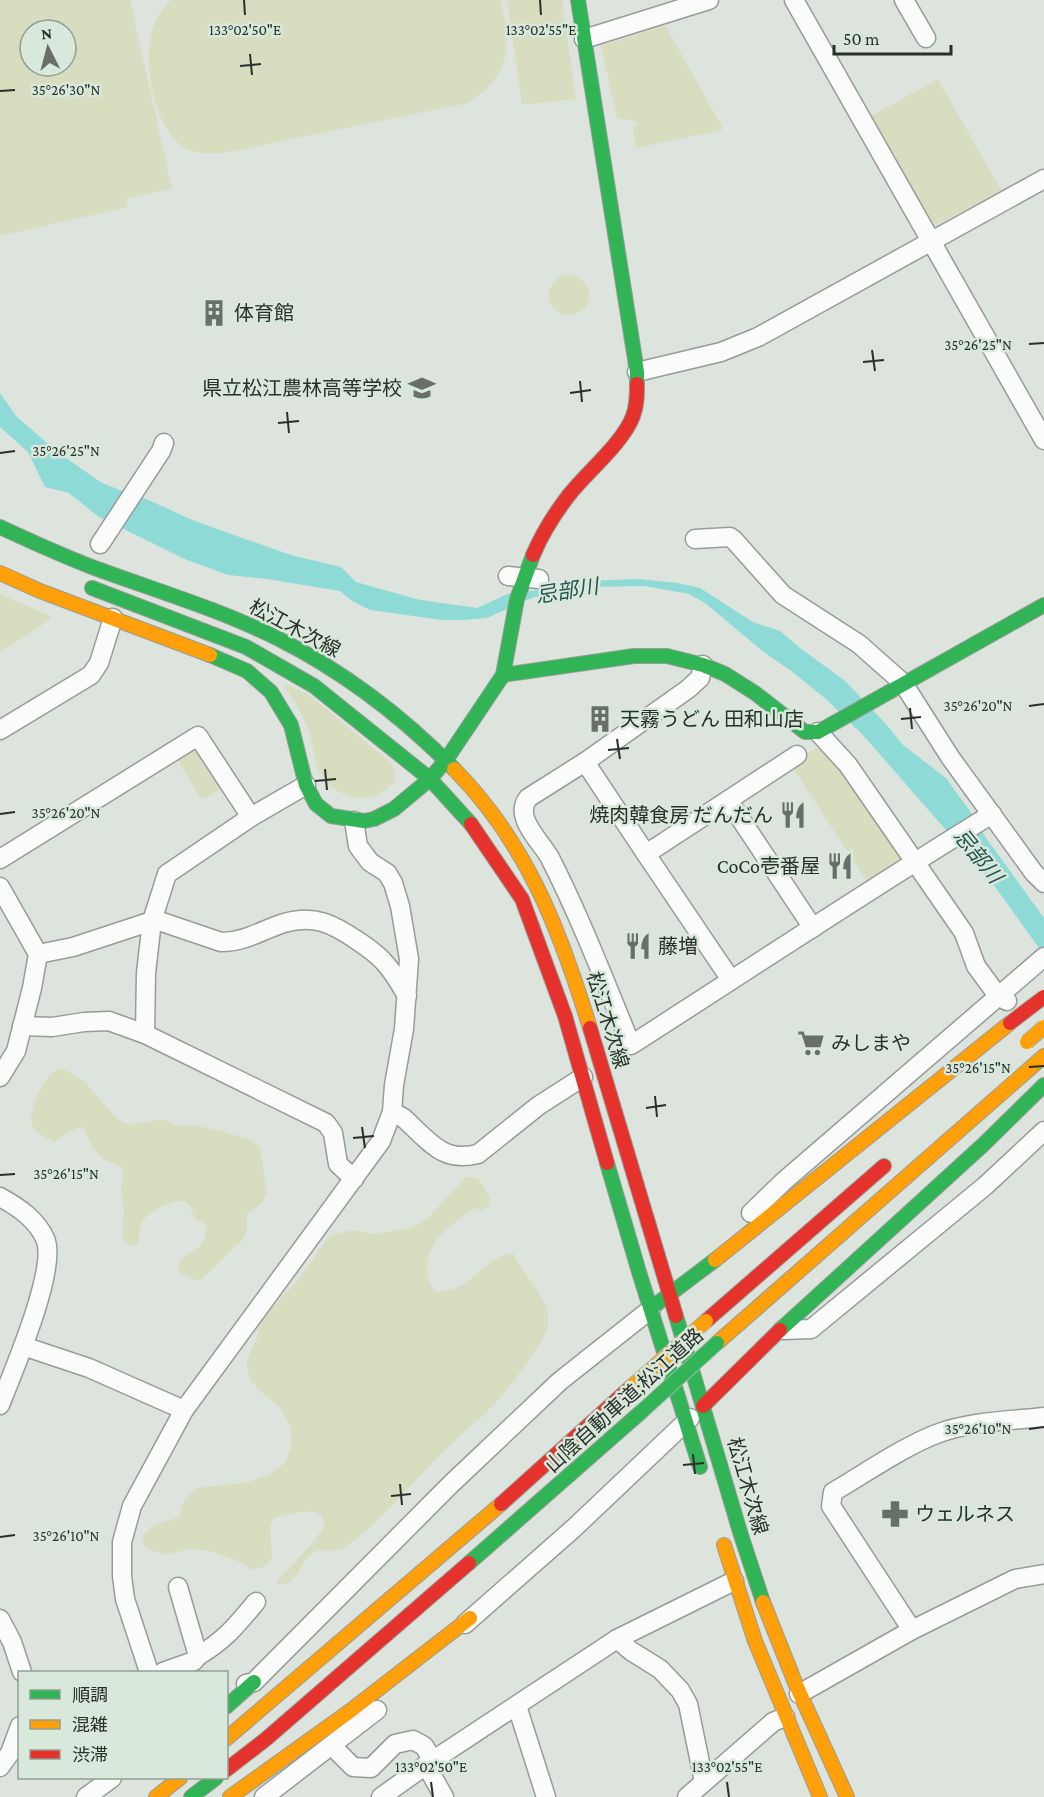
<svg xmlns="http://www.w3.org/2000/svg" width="1044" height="1797" viewBox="0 0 1044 1797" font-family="'Crimson Pro','Noto Sans JP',serif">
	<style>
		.green { fill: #d9ddbf; fill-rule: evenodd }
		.water { fill: #8edad7 }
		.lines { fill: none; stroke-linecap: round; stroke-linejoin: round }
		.street-casing { stroke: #979c98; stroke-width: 21 }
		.fast-casing { stroke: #979c98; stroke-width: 16 }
		.slow-casing { stroke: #979c98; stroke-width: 16 }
		.jam-casing { stroke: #979c98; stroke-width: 16 }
		.street { stroke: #fafbfa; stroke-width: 18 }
		.fast { stroke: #30b455; stroke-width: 14 }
		.slow { stroke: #ff9f0a; stroke-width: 14 }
		.jam { stroke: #e5322d; stroke-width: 14 }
		.fast-bridge-casing { stroke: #a7b6af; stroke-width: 16; stroke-linecap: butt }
		.slow-bridge-casing { stroke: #a7b6af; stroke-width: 16; stroke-linecap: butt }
		.jam-bridge-casing { stroke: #a7b6af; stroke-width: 16; stroke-linecap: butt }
		.fast-bridge { stroke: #30b455; stroke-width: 14 }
		.slow-bridge { stroke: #ff9f0a; stroke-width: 14 }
		.jam-bridge { stroke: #e5322d; stroke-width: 14 }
		.ticks { fill: none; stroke: #292f2a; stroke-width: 2 }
		.labels { text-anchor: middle; stroke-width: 5; stroke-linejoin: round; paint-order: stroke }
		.poi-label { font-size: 20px; fill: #292f2a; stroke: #d8e8db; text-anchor: start }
		.street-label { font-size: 20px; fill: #292f2a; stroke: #d8e8db }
		.water-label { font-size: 21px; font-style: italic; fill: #235252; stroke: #d8e8db }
		.ticks-label { font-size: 15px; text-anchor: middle; fill: #292f2a; stroke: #d8e8db; stroke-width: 5; stroke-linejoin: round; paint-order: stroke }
	</style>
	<rect width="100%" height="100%" fill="#dce4dd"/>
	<g class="green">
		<path d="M0,0h130l42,189 -46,9 2,9 -128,29zM30,30h36v36h-36z"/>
		<path d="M171,0h330c10,48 11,75 -33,103l-244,50c-13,0 -30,2 -41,-6 -30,-21 -41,-87 -30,-120 4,-11 11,-19 18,-27z"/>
		<polygon points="507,0 562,0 576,99 522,105"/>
		<polygon points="665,25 722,127 722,130 636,148 633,130 637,122 617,118 601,46"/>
		<polygon points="938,79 1001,190 933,227 928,226 868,118"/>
		<circle cx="569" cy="295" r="20"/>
		<polygon points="0,594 50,616 50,620 0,652"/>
		<path d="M282,683l26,11 84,70 3,9 -1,9c-5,4 -12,12 -19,14 -26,7 -50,-8 -59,-32 -3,-10 -3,-22 -7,-32 -6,-18 -16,-33 -27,-49z"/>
		<polygon points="195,743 222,788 202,800 175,756"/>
		<polygon points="823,744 901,855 901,860 867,881 790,764"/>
		<path d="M64,1069l21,13 32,37 13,6 31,-6 14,6h19l23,5 32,9 11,8 7,47 -7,11 -13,8v19l-5,8 -42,41 -20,-7c-1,-5 -2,-10 1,-15 9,-9 26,-11 25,-29 0,-6 -4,-8 -10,-10 -3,-5 -5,-13 -8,-17 -9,-9 -42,10 -46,19 -5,8 0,15 -5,23l-7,1 -8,-7 2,-29 -3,-20 2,-15 -2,-9 -17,-6 -13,-15 -8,-18c-11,1 -19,10 -29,15 -9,-5 -18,-8 -22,-17 -5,-11 10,-44 19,-51 3,-3 9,-4 13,-5z"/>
		<path d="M466,1177c16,-1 18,9 24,22l-2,7 -6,4 -8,-2c-11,9 -25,17 -34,28 -14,16 -20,41 -3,56 6,-1 13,-2 19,-4 21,-9 32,-32 57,-35 11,24 42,49 34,76 -5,15 -15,27 -24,39 -9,12 -18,25 -28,36 -20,19 -41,36 -60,56 -29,29 -54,61 -88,86 -13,9 -24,0 -34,7 -14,10 -15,32 -35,32l-2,-3 33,-35 16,-21c-2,-5 -3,-11 -8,-13 -12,-4 -31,2 -43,5l-4,9 2,30 -4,7 -12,6 -6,-1 -10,-7 -31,-11 -19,-2 -17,4 -13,1 -16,-8 -2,-9 10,-11 27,-9 5,-16 12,-13 49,-5 24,-8 16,-12 6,-15v-19l-9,-19 -32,-29 -4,-19 12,-26 1,-13 14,-17 23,-23 33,-47 23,-6 22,4 36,-6 16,-8z"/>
	</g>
	<polygon class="water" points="0,393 16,416 56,451 102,483 125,492 140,496 192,520 245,539 294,556 341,567 356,582 420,600 477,608 510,593 558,588 584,581 639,579 678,583 700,588 753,622 780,631 800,648 844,680 886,724 903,745 946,778 977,821 984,835 1044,918 1044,955 993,884 863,735 826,699 790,670 765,653 705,603 689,594 644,586 583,587 559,595 534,597 487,618 463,620 442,620 370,610 352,601 340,591 267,579 228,575 187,560 99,517 69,493 45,487 28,452 0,427"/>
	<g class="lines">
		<defs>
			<g id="street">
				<polyline points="794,0 1044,440"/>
				<polyline points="904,0 926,38"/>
				<polyline points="584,39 709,0"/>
				<polyline points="637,372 721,352 758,337 1044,179"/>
				<polyline points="695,539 730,537 734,540 783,595 859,644 903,683 950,757 1034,873 1044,883"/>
				<polyline points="100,544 161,451 164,443"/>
				<polyline points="508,576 539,579"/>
				<polyline points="0,730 91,675 99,663 113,618"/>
				<polyline points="818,732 848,765 964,933 976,966 998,996 1007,1001"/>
				<path d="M585,762l-57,36c-15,20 13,43 22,60 31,61 55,124 81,187 120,-77 239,-156 361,-231"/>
				<polyline points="728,800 813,928"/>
				<polyline points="646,854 585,762 688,689 700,678 703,665"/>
				<polyline points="0,859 198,736 251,817 306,785"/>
				<polyline points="0,887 38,954 32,988 16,1051 0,1077"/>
				<path d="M38,954l35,-7 79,-26h7l62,21c24,0 41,-12 63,-19 30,-9 49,1 74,18 9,6 18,12 25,20 10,10 17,23 24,35"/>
				<polyline points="731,980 646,854 797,755"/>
				<polyline points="22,1026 52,1027 84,1022 109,1021 145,1034 326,1123 333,1133 338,1164 354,1179"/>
				<polyline points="145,1034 146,973 152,921 167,874 251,817"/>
				<path d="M392,1112c9,3 13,7 20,14 21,20 34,36 66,28l60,-48 45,-29"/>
				<path d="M0,1197c18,10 38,23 46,44 10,31 -33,131 -46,164"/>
				<polyline points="751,1213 784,1181 1044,957"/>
				<polyline points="783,1330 811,1329 985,1186 1044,1131"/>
				<polyline points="23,1346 89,1368 184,1410"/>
				<polyline points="0,1619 12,1642 22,1672"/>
				<polyline points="465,1624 574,1528 690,1418"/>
				<path d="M912,1630l-81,-124 2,-14c33,-19 71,-46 106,-59 32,-12 71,-12 105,-16"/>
				<polyline points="617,1639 631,1651 660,1669 680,1690 688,1704 704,1782"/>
				<path d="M198,1656c27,-16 38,-30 58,-54"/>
				<polyline points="149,1672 125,1599 122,1576 122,1542 132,1506 184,1410 381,1141 392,1112 394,1085 404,1029 409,959 400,906 393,883 387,873 370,862 358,846 354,821"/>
				<polyline points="163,1672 194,1661 198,1656 178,1587"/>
				<polyline points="246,1684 254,1682 451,1484 560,1381 651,1309"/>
				<polyline points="799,1694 912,1630 1015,1579 1044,1574"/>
				<polyline points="517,1706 546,1797"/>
				<polyline points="332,1746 353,1767 371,1768 395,1744 413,1740 424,1746 433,1761"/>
				<polyline points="426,1765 444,1797"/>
				<polyline points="0,1767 10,1753 20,1726"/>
				<polyline points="86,1797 112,1778"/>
				<polyline points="264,1797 377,1710"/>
				<polyline points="381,1797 426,1765 617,1639 734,1581"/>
				<polyline points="687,1797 773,1722 785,1717"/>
			</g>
			<g id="fast">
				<polyline points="578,0 637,372 637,384"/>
				<path d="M0,527c30,14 61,28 92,40 62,23 127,42 187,72 65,33 124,78 175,130"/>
				<polyline points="92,588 246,647 314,686 430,779 471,824"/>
				<polyline points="210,655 247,671 271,692 291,725 306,785 316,804 331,816 364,821 374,819 394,809 430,779 446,760 503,675 517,599 533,555"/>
				<polyline points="503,675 634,656 667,656 703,665 725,674 755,693 805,732 818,732 1044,605"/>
				<polyline points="607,1163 639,1272 700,1467"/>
				<polyline points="654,1306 715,1260"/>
				<polyline points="676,1316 740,1532 763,1602"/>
				<polyline points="780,1330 984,1144 1044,1085"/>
				<polyline points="469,1563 641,1412"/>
				<polyline points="226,1707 254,1682"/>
				<polyline points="191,1797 216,1778"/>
			</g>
			<g id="slow">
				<polyline points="0,573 40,591 210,655"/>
				<path d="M454,769c73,74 106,161 136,259"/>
				<polyline points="715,1260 1010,1023"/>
				<polyline points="717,1343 1044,1056"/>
				<polyline points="724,1545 755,1641 820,1797"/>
				<polyline points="763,1602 796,1685 847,1797"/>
				<polyline points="226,1739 501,1504"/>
				<polyline points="156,1797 180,1778"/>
				<polyline points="230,1797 350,1711 470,1618"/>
			</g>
			<g id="jam">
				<path d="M533,555c9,-21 22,-42 36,-60 18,-23 54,-52 64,-79 4,-10 4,-21 4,-32"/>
				<polyline points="471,824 522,899 565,1016 607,1163"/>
				<polyline points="590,1028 676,1316"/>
				<polyline points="706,1321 884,1166"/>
				<polyline points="703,1406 780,1330"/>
				<polyline points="501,1504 631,1387"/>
				<polyline points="226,1770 266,1739 469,1563"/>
			</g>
		</defs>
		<use href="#street" class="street-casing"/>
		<use href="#fast" class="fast-casing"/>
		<use href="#slow" class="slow-casing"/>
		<use href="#jam" class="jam-casing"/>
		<use href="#street" class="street"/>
		<use href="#fast" class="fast"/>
		<use href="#slow" class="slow"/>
		<use href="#jam" class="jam"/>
		<defs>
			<polyline id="fast-bridge" points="641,1412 717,1343"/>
			<g id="slow-bridge">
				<polyline points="1027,1042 1044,1027"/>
				<polyline points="631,1387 706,1321"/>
			</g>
			<polyline id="jam-bridge" points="1010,1023 1044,997"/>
		</defs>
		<use href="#fast-bridge" class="fast-bridge-casing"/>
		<use href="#slow-bridge" class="slow-bridge-casing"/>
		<use href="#jam-bridge" class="jam-bridge-casing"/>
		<use href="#fast-bridge" class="fast-bridge"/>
		<use href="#slow-bridge" class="slow-bridge"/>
		<use href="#jam-bridge" class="jam-bridge"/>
	</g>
	<path class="ticks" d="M244,0l1,15M540,0l1,15M250,54l2,21M240,66l21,-2M0,91l15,-1M1029,344l15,-1M872,350l3,21M863,362l21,-2M580,381l2,21M570,393l21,-3M287,412l2,21M278,423l21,-2M0,453l15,-2M1029,706l15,-2M910,708l2,21M901,719l20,-2M617,739l3,20M608,750l21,-2M325,769l2,21M315,781l21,-2M0,814l15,-2M1029,1067l15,-1M655,1096l2,21M646,1108l20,-3M362,1127l3,21M353,1138l21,-2M0,1175l15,-1M1029,1429l15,-2M693,1454l2,20M683,1465l21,-2M400,1484l2,21M391,1496l20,-2M0,1537l15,-2M431,1782l2,15M727,1782l2,15"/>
	<defs>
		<symbol id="building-bare" viewBox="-9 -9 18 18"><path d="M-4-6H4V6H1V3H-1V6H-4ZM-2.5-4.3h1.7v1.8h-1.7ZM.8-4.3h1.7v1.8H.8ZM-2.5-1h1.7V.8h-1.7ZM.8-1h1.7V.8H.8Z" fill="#686e69" stroke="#d8e8db" stroke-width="2.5" paint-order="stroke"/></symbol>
		<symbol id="school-bare" viewBox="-9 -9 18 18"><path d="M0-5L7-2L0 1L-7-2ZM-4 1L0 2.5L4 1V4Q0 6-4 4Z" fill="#686e69" stroke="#d8e8db" stroke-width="2.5" paint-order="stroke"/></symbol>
		<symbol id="restaurant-bare" viewBox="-9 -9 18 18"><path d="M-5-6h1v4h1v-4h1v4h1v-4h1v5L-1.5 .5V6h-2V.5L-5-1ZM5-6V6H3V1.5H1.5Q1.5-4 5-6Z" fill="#686e69" stroke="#d8e8db" stroke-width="2.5" paint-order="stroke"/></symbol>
		<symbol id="supermarket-bare" viewBox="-9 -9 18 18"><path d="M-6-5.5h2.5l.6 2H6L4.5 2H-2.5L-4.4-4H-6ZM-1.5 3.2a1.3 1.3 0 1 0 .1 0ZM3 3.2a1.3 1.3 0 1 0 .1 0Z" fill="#686e69" stroke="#d8e8db" stroke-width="2.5" paint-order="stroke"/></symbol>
		<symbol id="pharmacy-bare" viewBox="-9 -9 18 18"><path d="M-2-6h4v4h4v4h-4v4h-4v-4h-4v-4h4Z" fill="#686e69" stroke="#d8e8db" stroke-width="2.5" paint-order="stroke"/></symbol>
	</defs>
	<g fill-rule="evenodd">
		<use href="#building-bare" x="195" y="294" width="38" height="38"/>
		<use href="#school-bare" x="403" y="369" width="38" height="38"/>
		<use href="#building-bare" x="581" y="700" width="38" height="38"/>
		<use href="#restaurant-bare" x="774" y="796" width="38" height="38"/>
		<use href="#restaurant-bare" x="821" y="847" width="38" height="38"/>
		<use href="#restaurant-bare" x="619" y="927" width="38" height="38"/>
		<use href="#supermarket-bare" x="792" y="1024" width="38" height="38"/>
		<use href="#pharmacy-bare" x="876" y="1495" width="38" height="38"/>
	</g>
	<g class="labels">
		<g class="poi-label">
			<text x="234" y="320">体育館</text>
			<text x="402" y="395" text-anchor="end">県立松江農林高等学校</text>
			<text x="620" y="726">天霧うどん 田和山店</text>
			<text x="773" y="822" text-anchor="end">焼肉韓食房 だんだん</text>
			<text x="820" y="873" text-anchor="end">CoCo壱番屋</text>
			<text x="658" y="953">藤増</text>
			<text x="831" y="1050">みしまや</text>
			<text x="915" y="1521">ウェルネス</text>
		</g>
		<g class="street-label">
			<text transform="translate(295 628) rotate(28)" y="7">松江木次線</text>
			<text transform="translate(608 1020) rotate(73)" y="7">松江木次線</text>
			<text transform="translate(624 1400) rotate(-42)" y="7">山陰自動車道;松江道路</text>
			<text transform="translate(748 1486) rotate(74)" y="7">松江木次線</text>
		</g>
		<g class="water-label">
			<text transform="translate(567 591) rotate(-9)" y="7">忌部川</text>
			<text transform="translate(978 856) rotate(51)" y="7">忌部川</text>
		</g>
	</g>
	<g class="ticks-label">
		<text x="245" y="35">133°02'50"E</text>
		<text x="541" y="35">133°02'55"E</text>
		<text x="66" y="95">35°26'30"N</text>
		<text x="978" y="350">35°26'25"N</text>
		<text x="66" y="456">35°26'25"N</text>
		<text x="978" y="711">35°26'20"N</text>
		<text x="66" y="818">35°26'20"N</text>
		<text x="978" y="1073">35°26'15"N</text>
		<text x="66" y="1179">35°26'15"N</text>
		<text x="978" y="1434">35°26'10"N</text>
		<text x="66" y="1541">35°26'10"N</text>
		<text x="431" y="1772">133°02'50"E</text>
		<text x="727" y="1772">133°02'55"E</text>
	</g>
	<rect x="18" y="1671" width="210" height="108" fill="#d8e8db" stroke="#929e94" stroke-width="1.5"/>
	<rect x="30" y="1690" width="30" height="9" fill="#30b455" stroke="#929e94" stroke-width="1.5"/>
	<text x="72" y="1701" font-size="18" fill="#292f2a">順調</text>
	<rect x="30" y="1720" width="30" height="9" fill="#ff9f0a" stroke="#929e94" stroke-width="1.5"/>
	<text x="72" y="1731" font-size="18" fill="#292f2a">混雑</text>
	<rect x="30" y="1750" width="30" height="9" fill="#e5322d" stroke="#929e94" stroke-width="1.5"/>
	<text x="72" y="1761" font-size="18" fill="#292f2a">渋滞</text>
	<g transform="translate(48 48) rotate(354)"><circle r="28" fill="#d8e8db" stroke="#929e94" stroke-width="1.5"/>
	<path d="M0-4.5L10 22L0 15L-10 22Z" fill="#686e69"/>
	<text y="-9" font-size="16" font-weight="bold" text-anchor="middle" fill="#292f2a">N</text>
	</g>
	<path d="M834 45v9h117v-9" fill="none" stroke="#292f2a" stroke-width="3"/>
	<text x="843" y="45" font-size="18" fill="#292f2a" stroke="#d8e8db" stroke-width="4.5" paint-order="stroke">50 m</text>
</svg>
